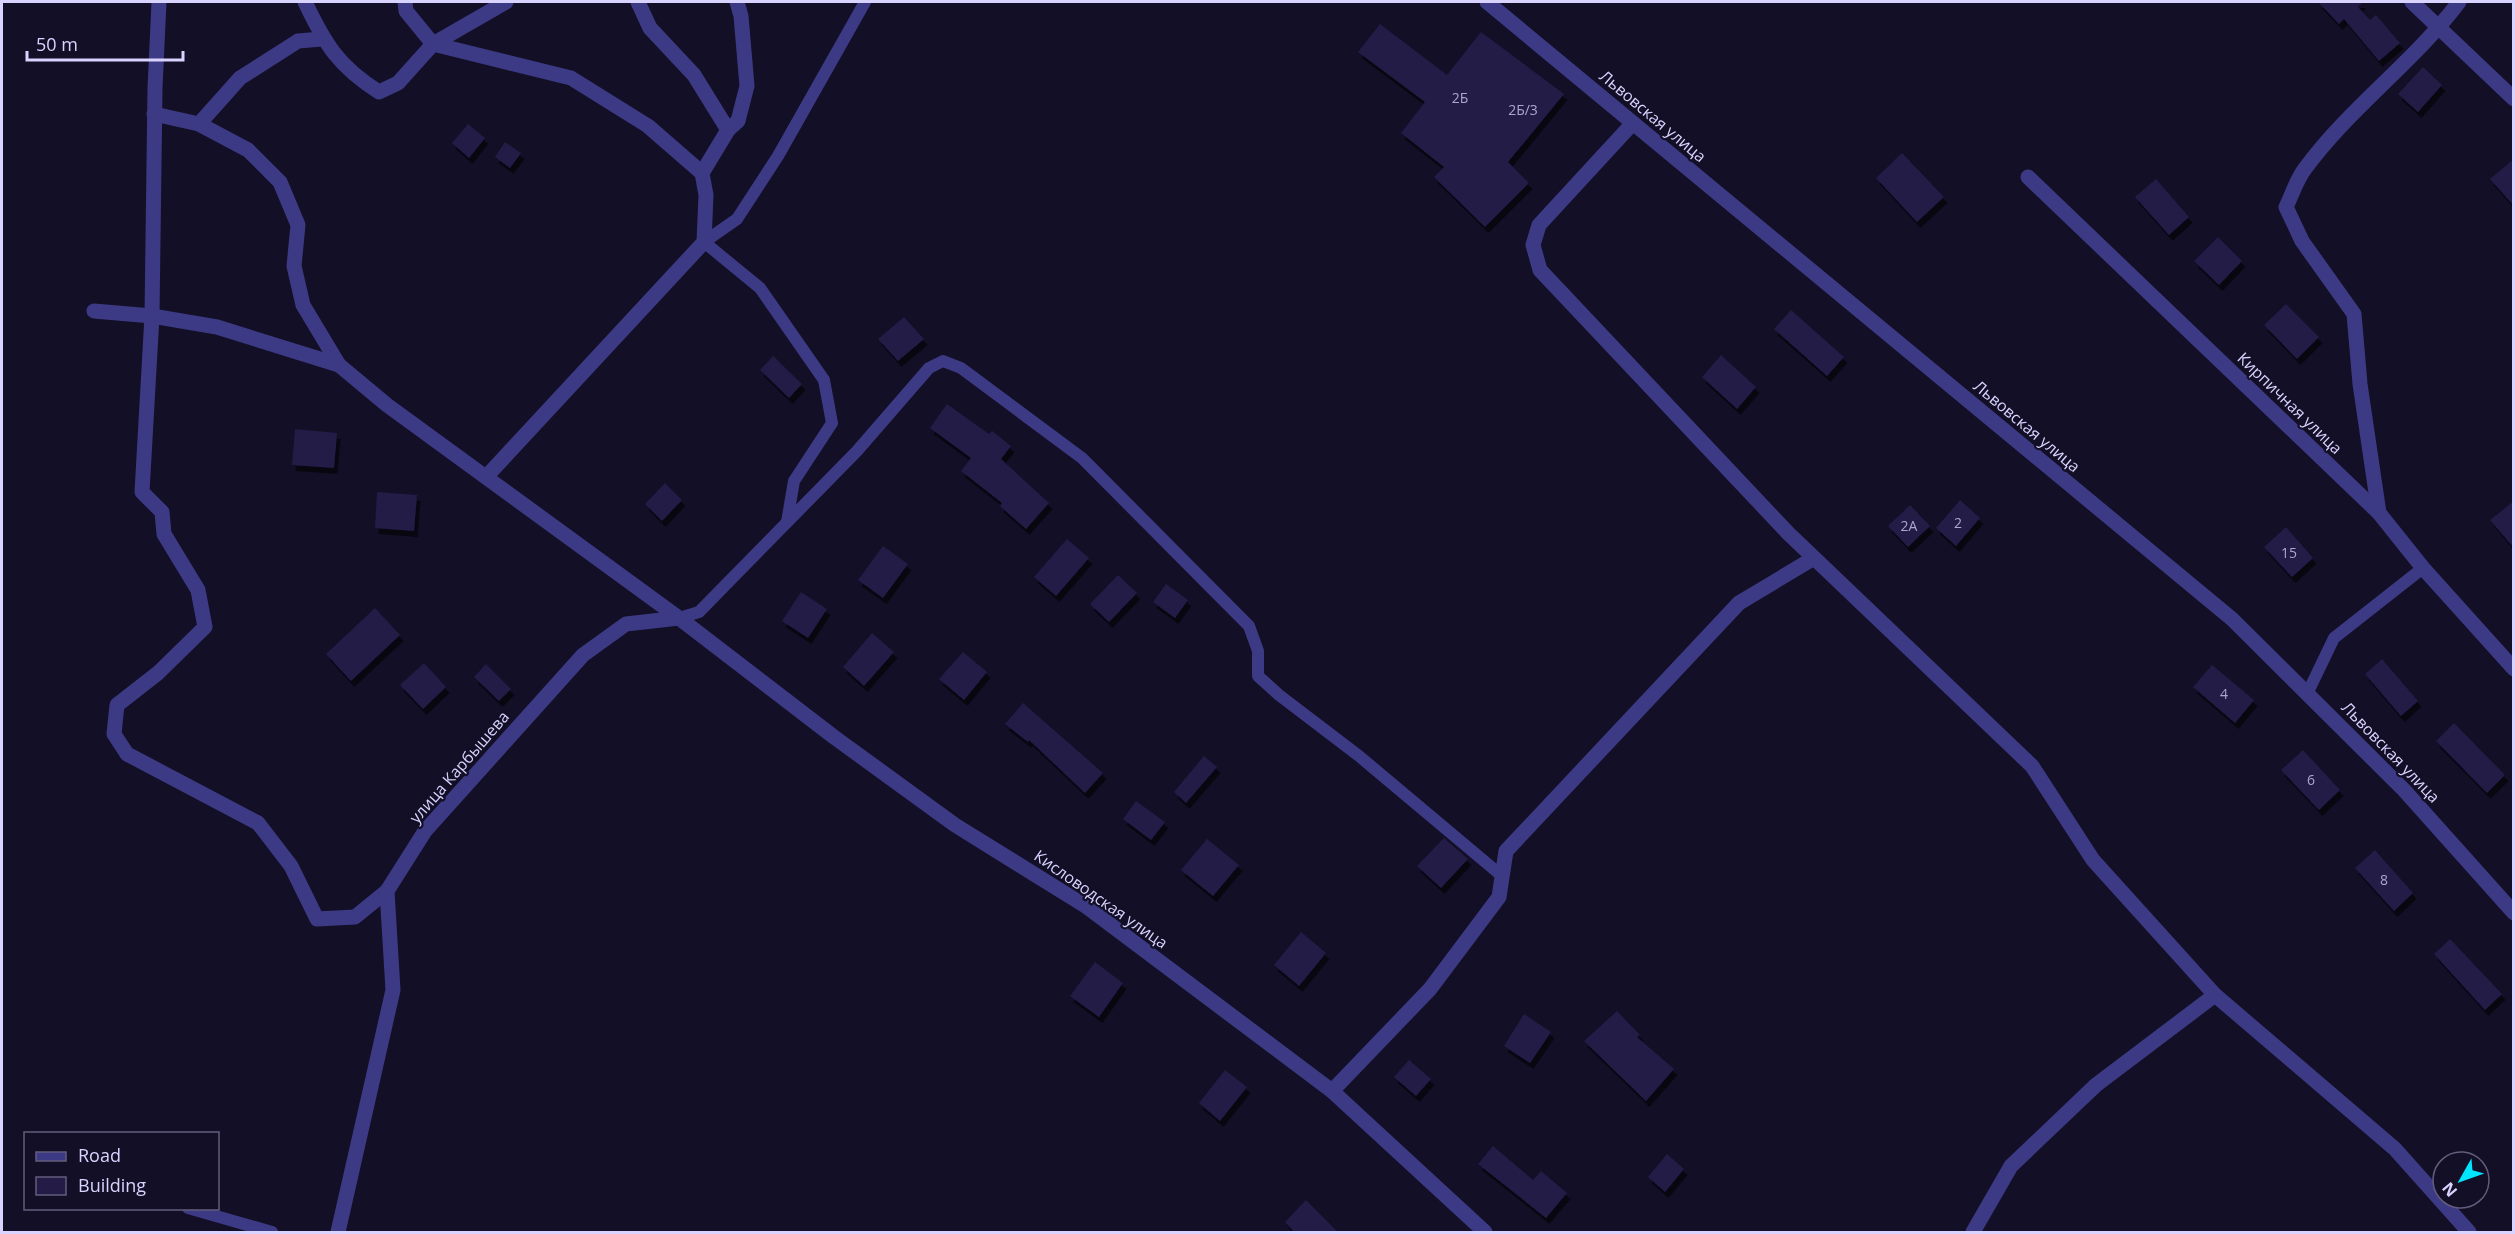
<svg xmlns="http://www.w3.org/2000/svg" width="2515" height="1234" viewBox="0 0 2515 1234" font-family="'Open Sans',sans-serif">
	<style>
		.building { fill: #241b47; filter: url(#shadow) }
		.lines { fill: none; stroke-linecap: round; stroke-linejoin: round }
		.lane { stroke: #3d3a85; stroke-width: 12 }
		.street { stroke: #3d3a85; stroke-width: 15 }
		.labels { text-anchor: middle; stroke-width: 4.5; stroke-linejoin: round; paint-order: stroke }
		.number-label { font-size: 14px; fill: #aca6d1 }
		.street-label { font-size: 16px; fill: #d9d4ff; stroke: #130f26 }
	</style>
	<defs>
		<filter id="shadow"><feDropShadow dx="3.5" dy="6" stdDeviation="0" flood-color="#0009"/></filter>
	</defs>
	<rect width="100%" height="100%" fill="#130f26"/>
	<g class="building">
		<polygon points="2318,2 2363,2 2358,7 2370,20 2376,15 2400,43 2379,61 2344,19 2339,24"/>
		<polygon points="1380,24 1447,75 1481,32 1564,94 1508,162 1529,183 1485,227 1434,177 1444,167 1401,133 1425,102 1358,52"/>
		<polygon points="2423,67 2442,85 2418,112 2398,94"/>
		<polygon points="468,124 485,138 469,158 452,143"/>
		<polygon points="505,142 521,153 510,168 495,157"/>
		<polygon points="1902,153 1944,197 1917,222 1876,178"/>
		<polygon points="2514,159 2514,206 2490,179"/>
		<polygon points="2156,179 2189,217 2169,235 2135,197"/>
		<polygon points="2218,237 2242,261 2219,285 2194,261"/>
		<polygon points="2286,304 2319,337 2297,359 2264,325"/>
		<polygon points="1791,310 1844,357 1827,376 1774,329"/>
		<polygon points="904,317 924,339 898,361 878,339"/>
		<polygon points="1721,355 1756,387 1737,409 1702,377"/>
		<polygon points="773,356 802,384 789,398 760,370"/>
		<polygon points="947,404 989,434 992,431 1011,446 1001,459 1049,503 1026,529 1000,506 1002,503 961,471 971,458 930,428"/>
		<polygon points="295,429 337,433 334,468 292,465"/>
		<polygon points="665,483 682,500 662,521 645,504"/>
		<polygon points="377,492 417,495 414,531 375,528"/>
		<polygon points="1960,500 1980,518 1956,546 1936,528"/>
		<polygon points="2514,501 2514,548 2490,520"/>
		<polygon points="1910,505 1930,526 1908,547 1888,526"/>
		<polygon points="2286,527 2313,558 2292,577 2264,547"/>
		<polygon points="1067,539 1089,558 1056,596 1034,577"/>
		<polygon points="883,546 908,564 883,598 858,580"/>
		<polygon points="1118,575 1137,593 1109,622 1090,604"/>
		<polygon points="1166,584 1188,600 1175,618 1153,602"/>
		<polygon points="801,592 827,609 808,638 782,621"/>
		<polygon points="375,608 400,635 351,681 326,654"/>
		<polygon points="872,633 894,652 864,686 843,667"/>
		<polygon points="963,652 987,672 964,700 939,679"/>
		<polygon points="2382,659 2418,701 2401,716 2365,674"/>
		<polygon points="424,663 446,687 423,709 400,685"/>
		<polygon points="486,664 511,689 499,701 474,677"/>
		<polygon points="2212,665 2254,700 2235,723 2193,687"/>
		<polygon points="1023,703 1103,773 1085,793 1029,740 1028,742 1005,724"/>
		<polygon points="2454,723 2505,775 2487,793 2436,741"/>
		<polygon points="2303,750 2340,790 2319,810 2281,770"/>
		<polygon points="1204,756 1217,767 1186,803 1174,792"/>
		<polygon points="1136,801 1165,822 1151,840 1123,819"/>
		<polygon points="1444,838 1468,859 1441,888 1417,866"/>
		<polygon points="1207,839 1239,865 1213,896 1181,870"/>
		<polygon points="2375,850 2413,893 2394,911 2355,868"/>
		<polygon points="1301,932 1326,953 1299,986 1274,965"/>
		<polygon points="2450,939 2502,994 2485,1010 2434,954"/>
		<polygon points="1095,962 1123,983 1099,1017 1070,996"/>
		<polygon points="1617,1011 1640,1035 1637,1037 1674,1069 1646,1101 1584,1041"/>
		<polygon points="1524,1014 1551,1032 1530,1063 1504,1046"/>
		<polygon points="1409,1060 1431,1079 1416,1096 1394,1077"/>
		<polygon points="1225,1070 1247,1087 1220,1121 1199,1103"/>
		<polygon points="1493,1146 1533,1180 1541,1171 1567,1193 1546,1218 1478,1164"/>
		<polygon points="1667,1154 1684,1169 1665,1192 1648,1177"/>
		<polygon points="1306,1200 1339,1233 1295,1233 1285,1222"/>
	</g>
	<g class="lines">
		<g class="lane">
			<polyline points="787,522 794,481 832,423 824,380 760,288 704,242 737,219 778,156 865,2"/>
			<polyline points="679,618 699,612 857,451 929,368 943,361 961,368 1082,458 1249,626 1258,651 1258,676 1279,695 1359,756 1502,876"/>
			<polyline points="2308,692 2334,638 2423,568"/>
			<polyline points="188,1208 272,1232"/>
		</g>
		<g class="street">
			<polyline points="159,2 155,88 152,316 142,492 162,512 164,534 198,590 205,627 158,673 117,705 114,734 127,754 258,823 291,866 317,919 355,917 387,891"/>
			<path d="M305,2c20,42 33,64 74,90l19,-9 35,-39 73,-42"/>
			<polyline points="405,2 406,11 433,44 571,78 648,126 702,173"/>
			<polyline points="638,2 650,28 694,75 728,130"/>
			<polyline points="1487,2 2232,619 2404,790 2514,913"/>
			<polyline points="2412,2 2514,99"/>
			<polyline points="154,114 199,124 248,150 280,182 298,225 294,266 303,305 339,365"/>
			<polyline points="1633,123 1539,225 1533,245 1540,270 1788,533 2032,766 2093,860 2215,995 2395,1149 2469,1232"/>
			<polyline points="199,124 240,78 298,41 322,39"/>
			<polyline points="2028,177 2379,513 2423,568 2514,669"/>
			<polyline points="94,311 152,316 217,327 339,365 387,405 679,618 834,737 955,825 1087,907 1332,1091 1485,1232"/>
			<polyline points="486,477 704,242 706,195 702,173 728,130 738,121 747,86 741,16 737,2"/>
			<path d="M2379,513l-19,-129 -6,-70 -52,-73 -16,-34c6,-12 10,-26 18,-37 45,-62 109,-107 155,-168"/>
			<polyline points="1332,1091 1430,989 1499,897 1506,851 1739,603 1814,558"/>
			<polyline points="338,1232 393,990 387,891 425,831 583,655 626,624 679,618"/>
			<polyline points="1973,1232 2011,1166 2096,1085 2215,995"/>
		</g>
	</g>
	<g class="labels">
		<g class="number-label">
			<text x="1460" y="103">2Б</text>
			<text x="1523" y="115">2Б/3</text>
			<text x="1958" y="528">2</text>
			<text x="1909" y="531">2А</text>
			<text x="2289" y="558">15</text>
			<text x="2224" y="699">4</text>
			<text x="2311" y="785">6</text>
			<text x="2384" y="885">8</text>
		</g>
		<g class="street-label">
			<text transform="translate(1653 116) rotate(40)" y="6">Львовская улица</text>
			<text transform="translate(2290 403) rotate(44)" y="6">Кирпичная улица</text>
			<text transform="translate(2027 426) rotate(40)" y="6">Львовская улица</text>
			<text transform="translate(2391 752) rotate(46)" y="6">Львовская улица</text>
			<text transform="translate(459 767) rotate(-49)" y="6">улица Карбышева</text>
			<text transform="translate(1101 899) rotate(35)" y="6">Кисловодская улица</text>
		</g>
	</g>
	<rect width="2515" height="1234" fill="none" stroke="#d9d4ff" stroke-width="6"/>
	<rect x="24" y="1132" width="195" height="78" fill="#130f26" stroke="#625e7d" stroke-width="1.5"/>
	<rect x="36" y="1152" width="30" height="9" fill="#3d3a85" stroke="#625e7d" stroke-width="1.5"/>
	<text x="78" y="1162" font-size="18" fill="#d9d4ff">Road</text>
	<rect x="36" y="1177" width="30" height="18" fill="#241b47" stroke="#625e7d" stroke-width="1.5"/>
	<text x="78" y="1192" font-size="18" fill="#d9d4ff">Building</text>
	<g transform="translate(2461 1180) rotate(230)"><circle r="28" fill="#130f26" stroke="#625e7d" stroke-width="1.5"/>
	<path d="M0-4.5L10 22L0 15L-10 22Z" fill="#00e5ff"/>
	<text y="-9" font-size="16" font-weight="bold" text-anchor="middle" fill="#d9d4ff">N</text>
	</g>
	<path d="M27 51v9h156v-9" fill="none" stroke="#d9d4ff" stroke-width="3"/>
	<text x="36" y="51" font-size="18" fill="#d9d4ff" stroke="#130f26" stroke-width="4.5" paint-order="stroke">50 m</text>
</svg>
